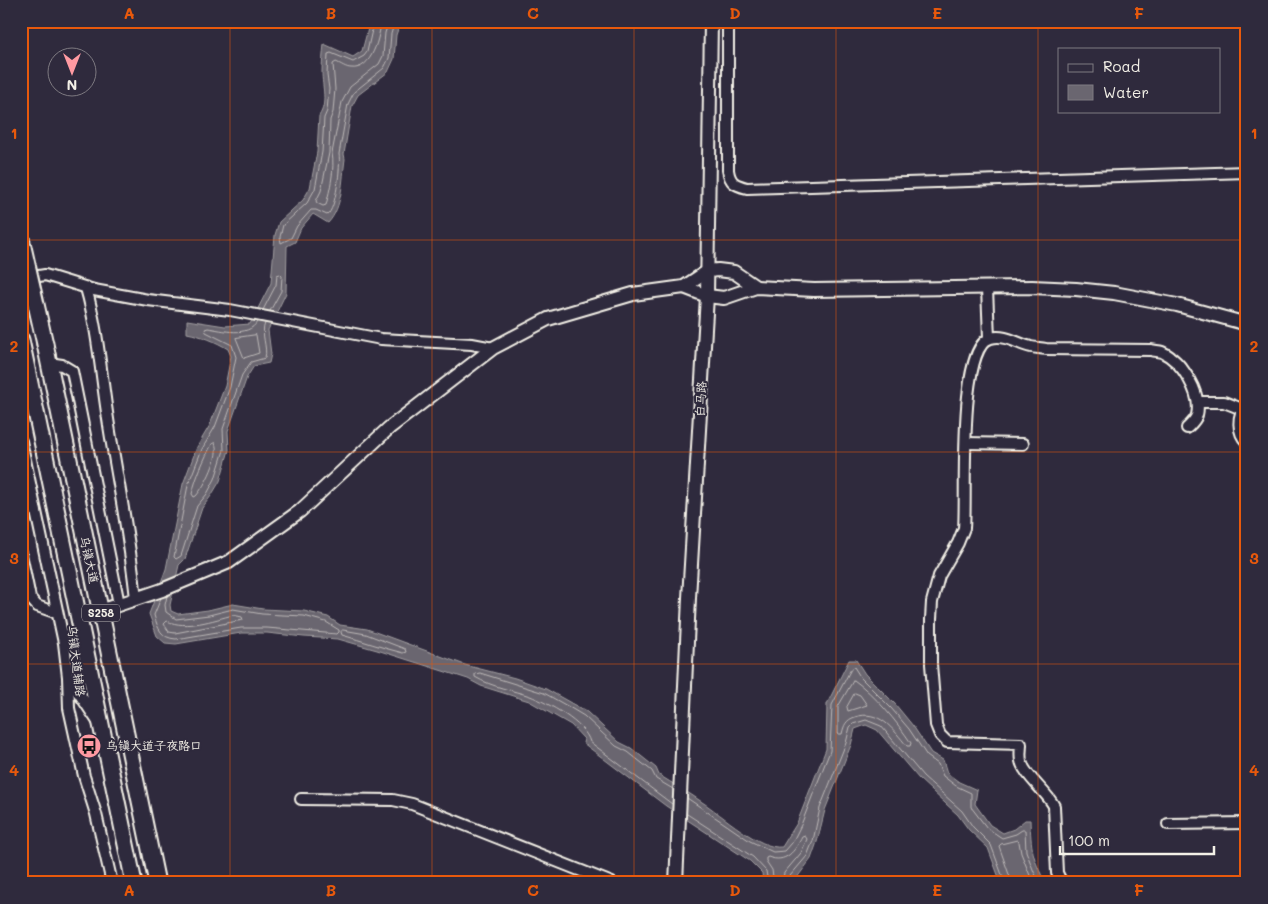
<svg xmlns="http://www.w3.org/2000/svg" width="1268" height="904" viewBox="0 0 1268 904" font-family="Mali,'LXGW WenKai TC',sans-serif">
	<style>
		.water { fill: #6a6670; stroke: #a19ea0 }
		.lines { fill: none; stroke-linecap: round; stroke-linejoin: round }
		.shore { stroke: #bdb9b8; stroke-width: 1 }
		.minor-casing { stroke: #f4f1e8; stroke-width: 14 }
		.tertiary-casing { stroke: #f4f1e8; stroke-width: 16 }
		.primary-casing { stroke: #f4f1e8; stroke-width: 19 }
		.minor { stroke: #2f2a3d; stroke-width: 10 }
		.tertiary { stroke: #2f2a3d; stroke-width: 12 }
		.primary { stroke: #2f2a3d; stroke-width: 15 }
		.primary-bridge-casing { stroke: #f4f1e8; stroke-width: 19; stroke-linecap: butt }
		.primary-bridge { stroke: #2f2a3d; stroke-width: 15 }
		.grid { fill: none; stroke: #e8590c; stroke-width: 1; stroke-opacity: 0.55 }
		.labels { text-anchor: middle; stroke-width: 4; stroke-linejoin: round; paint-order: stroke }
		.shield { fill: #2f2a3d; stroke: #b9b5b5; stroke-width: 1 }
		.shield-label { font-size: 11px; font-weight: bold; fill: #f4f1e8 }
		.street-label { font-size: 12px; fill: #f4f1e8; stroke: #2f2a3d }
		.poi-label { font-size: 12px; fill: #f4f1e8; stroke: #2f2a3d; text-anchor: start }
		.neatline { fill: none; stroke: #e8590c; stroke-width: 2 }
		.grid-label { font-size: 16px; text-anchor: middle; font-weight: bold; fill: #e8590c }
	</style>
	<rect width="100%" height="100%" fill="#2f2a3d"/>
	<filter id="ink" filterUnits="userSpaceOnUse"><feTurbulence type="fractalNoise" baseFrequency=".02" numOctaves="2"/><feDisplacementMap in="SourceGraphic" scale="10" xChannelSelector="R" yChannelSelector="G"/><feConvolveMatrix kernelMatrix="1 2 1 2 8 2 1 2 1" color-interpolation-filters="sRGB"/></filter>
	<g filter="url(#ink)">
		<path class="water" d="M370,21h31l-5,14 -2,24 -6,13 -30,23 -6,11 -8,48 1,5c-3,21 -2,48 -17,64l-15,-9 -12,14 -6,14 -8,4 -1,47 -18,37 3,24 -2,9 -15,3 -7,11 -19,54 1,19 -9,31 -9,15 -9,12 -17,51 -6,6 -9,40 1,6 7,3 30,-4 25,-6 30,5 41,2 24,6 12,8 27,4 98,36 50,13 31,11 41,23 32,30 12,6 25,20 3,7c14,9 29,17 43,27 19,12 58,48 80,45l15,-24 29,-74 1,-45 22,-44h7l9,14 30,30 18,22 18,27 12,7 4,13 12,9 18,8 -2,14 15,21 13,8 11,-4 11,-9h5c1,27 2,39 16,63h-45l-13,-35 -19,-18 -11,-15 -39,-36 -42,-49 -11,-5 -11,4 -4,16 -26,65 -8,32 -6,17 -18,24h-30l-1,-10 -12,-12 -84,-55 -83,-63 1,-4 -13,-14 -42,-24 -48,-15 -13,-7 -91,-29 -39,-11 -34,-2 -37,-4h-26l-65,11 -11,-1 -8,-7 -8,-22 17,-45 17,-85 14,-37 13,-22 15,-39 6,-30 -3,-7c-13,-8 -26,-13 -41,-16v-13l38,6 25,-2 21,-41 4,-48 4,-13 24,-22 7,-12 7,-36 2,-36c9,-13 3,-29 3,-44 0,-9 1,-18 2,-28l29,13 9,-6z"/>
		<g class="lines">
			<g class="shore">
				<path d="M374,21l-7,31 -3,4 -11,6 -22,-9 -3,1 -1,21 2,14 -2,22 -3,7 -2,34 -7,37 -8,14 -24,22 -3,12 1,6 10,-5 6,-12 14,-16h5l11,5c9,-5 14,-50 12,-61l9,-50 6,-12 30,-24 5,-10 2,-24 4,-13"/>
				<path d="M381,21c-1,15 -9,50 -30,47 -5,0 -10,-4 -15,-6l-3,2 2,25 -2,23 -3,8 -1,33 -8,38 -5,10 1,2 6,3 3,-1c4,-16 9,-36 6,-52l10,-51 8,-15 29,-23 4,-8 2,-23 4,-12"/>
				<polyline points="263,310 276,285 277,275 280,274 282,276 281,291 270,311"/>
				<path d="M257,322c-9,16 -35,8 -49,6l-3,1 1,3 26,13 4,12 -6,30 -15,40 -13,22 -14,36 -14,72 2,2 5,-3 16,-50 10,-12 8,-15 9,-29 -1,-21 19,-54 9,-13 14,-4c3,-12 -5,-23 0,-35"/>
				<polygon points="256,335 259,353 244,358 236,338"/>
				<path d="M215,443c6,12 -10,43 -19,53l-2,1 -2,-3c4,-17 12,-35 20,-50z"/>
				<path d="M161,598l-7,17c4,14 7,23 22,24l65,-11h26l70,6 2,-2v-2l-13,-8 -22,-6 -42,-2 -29,-5 -24,6 -33,4 -10,-7 -1,-7 2,-9"/>
				<path d="M233,615l9,2 1,3 -68,13 -6,-1 -5,-8 3,-3c19,9 46,-1 66,-6z"/>
				<path d="M343,630l23,4 39,15 1,3 -3,1c-20,-5 -40,-12 -61,-18l-1,-3z"/>
				<path d="M854,680c21,15 43,42 57,63l-1,3h-3c-14,-17 -28,-37 -52,-29 -9,3 -11,8 -13,17h-4v-27z"/>
				<polygon points="855,693 860,695 867,705 848,711 847,707"/>
				<polyline points="687,798 750,841 773,852 785,851 792,843 801,825 830,751 832,705 851,669 854,667 861,678 891,708 909,729 927,756 938,764 943,776 956,786 971,793 971,807 987,828 1002,838 1016,834 1022,830 1025,830 1026,851 1034,872 1040,883"/>
				<path d="M672,804l-82,-62c-5,-19 -42,-39 -60,-46 -18,-6 -38,-9 -55,-19v-3l5,-1 64,20 25,14 15,9 32,30 12,6 24,19 4,8 17,10"/>
				<polyline points="687,814 753,857 766,871 768,883"/>
				<path d="M774,883l-2,-13 -6,-9v-3l2,-1c18,7 27,-6 34,-20l3,-1 2,3 -6,14 -17,20 -2,10"/>
				<polyline points="788,883 790,876 807,856 813,841 820,808 846,743 850,727 853,724 866,720 881,726 923,776 962,811 973,827 991,845 1005,883"/>
				<polyline points="1012,883 999,846 1001,844 1017,840 1019,842 1021,853 1033,883"/>
			</g>
			<defs>
				<g id="minor">
					<path d="M728,21v149c2,13 7,15 19,18l500,-16"/>
					<polyline points="21,279 45,275 94,290 148,300 230,310 381,339 472,344 493,348"/>
					<path d="M86,288c12,42 15,87 22,131 9,60 22,119 28,180"/>
					<polyline points="987,288 989,338"/>
					<polyline points="49,363 62,365 72,371 119,604"/>
					<polyline points="1198,402 1224,402 1242,409"/>
					<path d="M1246,405c-9,10 -9,28 1,37"/>
					<polyline points="21,441 64,643 68,677 69,708 84,776 96,814 112,883"/>
					<polyline points="966,443 1023,444"/>
					<polyline points="21,554 30,598 37,606 57,613"/>
					<polyline points="69,678 98,722"/>
					<polyline points="301,799 393,800 412,804 612,883"/>
					<polyline points="1168,824 1247,823"/>
					<path d="M1062,883l-5,-10 -3,-67c-8,-15 -27,-28 -32,-42 -3,-6 -1,-14 -1,-20l-74,-2 -7,-7 -4,-10 -5,-61v-45l1,-17 7,-26 19,-33 6,-15c3,-31 -7,-182 27,-190 14,-4 27,6 40,9 5,1 10,1 15,2l105,1c3,1 8,1 11,2 20,9 40,42 35,63 -2,6 -6,9 -10,13"/>
				</g>
				<g id="tertiary">
					<polyline points="684,287 707,296 724,298 756,287 814,290 1032,287 1076,289 1114,293 1177,305 1247,324"/>
					<polyline points="100,611 162,590 229,562 300,511 389,428 493,348 548,319 633,294 684,287 708,271 718,270 734,272 756,287"/>
					<polyline points="676,883 689,598 707,296 711,21"/>
				</g>
				<g id="primary">
					<polyline points="21,340 134,883"/>
					<polyline points="45,344 157,883"/>
				</g>
			</defs>
			<use href="#minor" class="minor-casing"/>
			<use href="#tertiary" class="tertiary-casing"/>
			<use href="#primary" class="primary-casing"/>
			<use href="#minor" class="minor"/>
			<use href="#tertiary" class="tertiary"/>
			<use href="#primary" class="primary"/>
			<defs>
				<polyline id="primary-bridge" points="21,238 45,344"/>
			</defs>
			<use href="#primary-bridge" class="primary-bridge-casing"/>
			<use href="#primary-bridge" class="primary-bridge"/>
		</g>
	</g>
	<path class="grid" d="M230,21v862M432,21v862M634,21v862M836,21v862M1038,21v862M21,240h1226M21,452h1226M21,664h1226"/>
	<defs>
		<symbol id="bus-disc" viewBox="-11 -11 22 22"><circle r="9.5" fill="#ff9aa2" stroke="#2f2a3d"/><path d="M-5-6H5V4H4V6H2V4H-2V6H-4V4H-5ZM-3.5-4V0h7V-4ZM-3.5 1.2v1.5H-2V1.2ZM2 1.2v1.5H3.5V1.2Z" fill="#111"/></symbol>
	</defs>
	<g fill-rule="evenodd">
		<use href="#bus-disc" x="75" y="732" width="28" height="28"/>
	</g>
	<g class="labels">
		<rect class="shield" x="82" y="604.5" width="38" height="17" rx="4"/>
		<g class="shield-label">
			<text x="101" y="617">S258</text>
		</g>
		<g class="street-label">
			<text transform="translate(701 399) rotate(-87)" y="4">白马路</text>
			<text transform="translate(89 560) rotate(78)" y="4">乌镇大道</text>
			<text transform="translate(76 661) rotate(83)" y="4">乌镇大道辅路</text>
		</g>
		<g class="poi-label">
			<text x="106" y="750">乌镇大道子夜路口</text>
		</g>
	</g>
	<rect width="1268" height="904" fill="none" stroke="#2f2a3d" stroke-width="55"/>
	<rect x="1058" y="48" width="162" height="65" fill="#2f2a3d" stroke="#7e7a81"/>
	<rect x="1068" y="64" width="25" height="8" fill="#2f2a3d" stroke="#7e7a81"/>
	<text x="1103" y="72" font-size="15" fill="#f4f1e8">Road</text>
	<rect x="1068" y="85" width="25" height="15" fill="#6a6670" stroke="#7e7a81"/>
	<text x="1103" y="98" font-size="15" fill="#f4f1e8">Water</text>
	<g transform="translate(72 72) rotate(180)"><circle r="24" fill="#2f2a3d" stroke="#7e7a81"/>
	<path d="M0-4L9 19L0 12L-9 19Z" fill="#ff9aa2"/>
	<text y="-8" font-size="14" font-weight="bold" text-anchor="middle" fill="#f4f1e8">N</text>
	</g>
	<path d="M1060 846v8h154v-8" fill="none" stroke="#f4f1e8" stroke-width="2.5"/>
	<text x="1068" y="846" font-size="15" fill="#f4f1e8" stroke="#2f2a3d" stroke-width="4" paint-order="stroke">100 m</text>
	<rect x="28" y="28" width="1212" height="848" class="neatline"/>
	<g class="grid-label">
		<text x="129" y="19">A</text>
		<text x="331" y="19">B</text>
		<text x="533" y="19">C</text>
		<text x="735" y="19">D</text>
		<text x="937" y="19">E</text>
		<text x="1139" y="19">F</text>
		<text x="14" y="139">1</text>
		<text x="1254" y="139">1</text>
		<text x="14" y="352">2</text>
		<text x="1254" y="352">2</text>
		<text x="14" y="564">3</text>
		<text x="1254" y="564">3</text>
		<text x="14" y="776">4</text>
		<text x="1254" y="776">4</text>
		<text x="129" y="896">A</text>
		<text x="331" y="896">B</text>
		<text x="533" y="896">C</text>
		<text x="735" y="896">D</text>
		<text x="937" y="896">E</text>
		<text x="1139" y="896">F</text>
	</g>
</svg>
